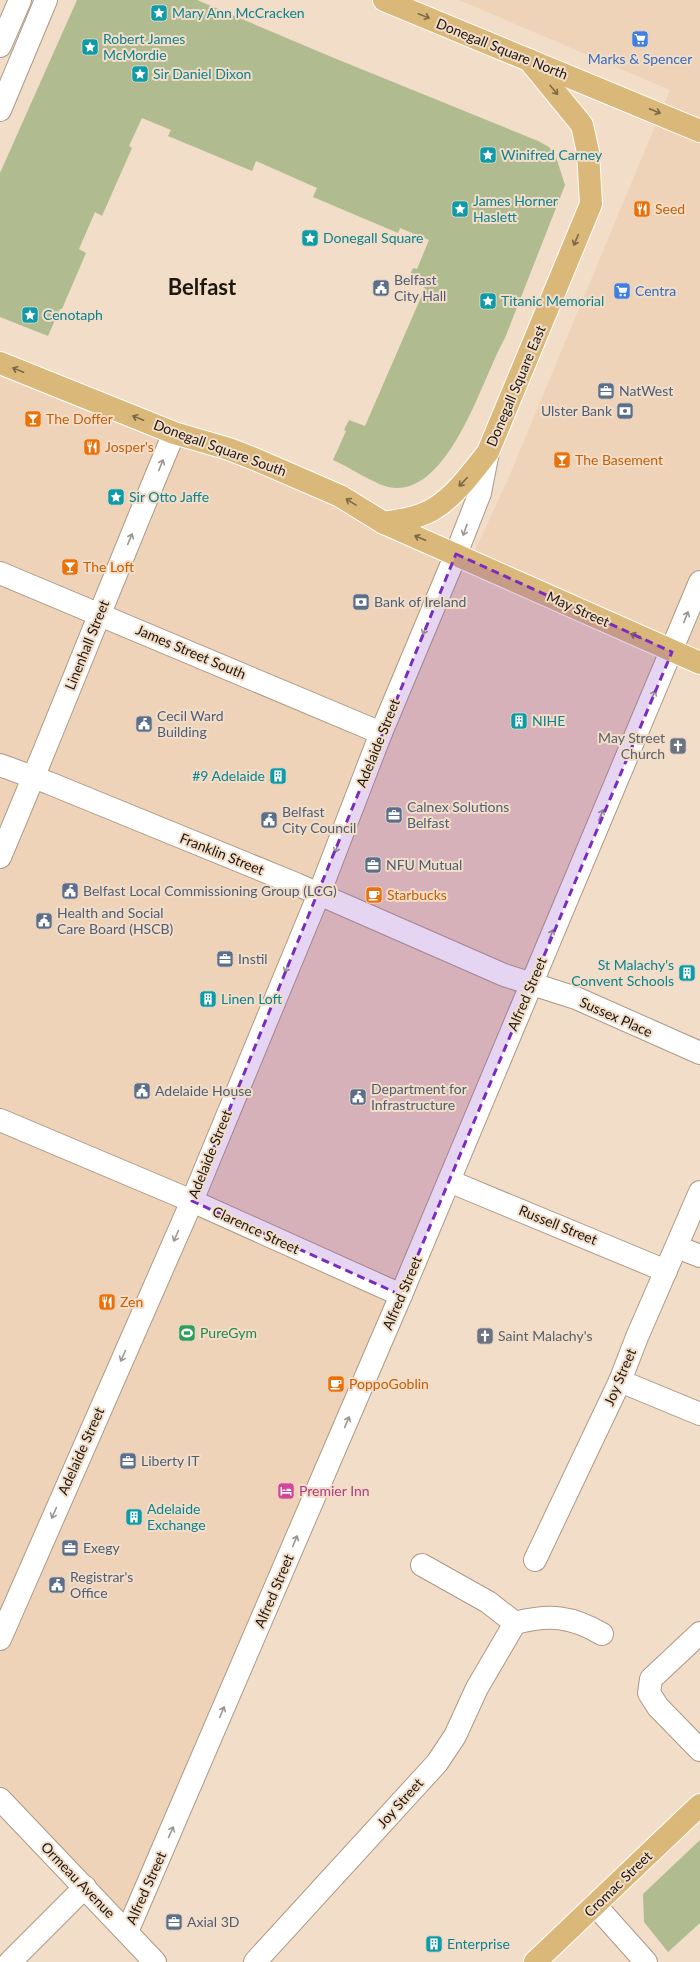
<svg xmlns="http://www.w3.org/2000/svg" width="700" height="1962" viewBox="0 0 700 1962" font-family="Lato,sans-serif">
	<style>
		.built { fill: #eed3b8 }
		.green { fill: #b0bc8f }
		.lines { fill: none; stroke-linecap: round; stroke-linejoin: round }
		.minor-casing { stroke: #ad9985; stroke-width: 24 }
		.major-casing { stroke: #fff; stroke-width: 24 }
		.minor { stroke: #fff; stroke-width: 22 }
		.major { stroke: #d9b87a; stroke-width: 22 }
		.oneway { stroke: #7c6844 }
		.oneway2 { stroke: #9a9793 }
		.marked { fill: #7b2cbf; fill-opacity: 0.2; stroke: #7b2cbf; stroke-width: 3; stroke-dasharray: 8 5; stroke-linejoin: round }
		.labels { text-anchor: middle; stroke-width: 4; stroke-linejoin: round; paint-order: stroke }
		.culture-label { font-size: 14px; fill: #0d838f; stroke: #f2ddc8; text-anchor: start }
		.street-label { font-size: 14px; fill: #1e170f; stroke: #f2ddc8 }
		.shop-label { font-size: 14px; fill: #366cbe; stroke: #f2ddc8 }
		.food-label { font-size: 14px; fill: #c56008; stroke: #f2ddc8; text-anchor: start }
		.service-label { font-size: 14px; fill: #4e5e75; stroke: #f2ddc8; text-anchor: start }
		.worship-label { font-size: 14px; fill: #5b616d; stroke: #f2ddc8; text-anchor: end }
		.leisure-label { font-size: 14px; fill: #27864d; stroke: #f2ddc8; text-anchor: start }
		.hotel-label { font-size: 14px; fill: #b23c85; stroke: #f2ddc8; text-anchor: start }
		.town-label { font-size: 22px; font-weight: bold; fill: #1e170f; stroke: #f2ddc8 }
	</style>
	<rect width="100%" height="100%" fill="#f2ddc8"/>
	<polygon class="built" points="459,0 700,0 700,654 674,643 127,1926 0,1798 0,356 474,553 508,479 670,90"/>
	<g class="green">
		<path d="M77,0h120l137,58 204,83 11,6 7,10 9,28 -60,153c-23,40 -56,162 -117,149 -13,-3 -41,-21 -55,-27l13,-29 -2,-1 5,-10 16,6 60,-138 -17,-8 5,-12 4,1 12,-29 -29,-12 -2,5 -85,-36 4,-9 -61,-27 -4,10 -84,-35 3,-6 -29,-12 -13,28 3,2 -30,68 -7,-4 -16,37 7,4 -24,56h-2l-12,27 -48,-19v-144z"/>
		<polygon points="700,1840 700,1923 668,1952 644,1922 643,1894"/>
	</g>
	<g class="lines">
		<defs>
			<g id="minor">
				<polyline points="0,46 20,0"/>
				<polyline points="0,110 46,0"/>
				<polyline points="0,573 381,733"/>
				<polyline points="0,765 49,783 296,884 504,975 576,998 700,1053"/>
				<path d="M0,857c60,-141 115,-284 174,-424"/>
				<polyline points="0,1120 192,1201 401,1295"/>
				<polyline points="449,1181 666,1271"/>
				<polyline points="677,1247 700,1256"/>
				<polyline points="620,1381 700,1414"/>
				<polyline points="535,1560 620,1381 637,1337 700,1192"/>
				<path d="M422,1565l66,37 27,21c35,-9 56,-7 87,11"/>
				<polyline points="700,1633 651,1679 649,1693 658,1707 700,1750"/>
				<polyline points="0,1639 192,1201 319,894 381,733 456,554 480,493 488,452"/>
				<polyline points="0,1799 155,1962"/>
				<polyline points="595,1905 646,1962"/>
				<polyline points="127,1932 401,1295 700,582"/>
				<polyline points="10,1962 85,1887"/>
				<polyline points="255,1962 437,1763 455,1736 477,1688 515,1623"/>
			</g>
			<g id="major">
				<polyline points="384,0 700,131"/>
				<polyline points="0,363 174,433 229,449 257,460 340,496 384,523 700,663"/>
				<path d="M384,523c16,-3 36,-5 51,-15 21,-13 37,-36 53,-56l103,-248 -3,-52 -6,-27 -53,-65"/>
				<polyline points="535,1962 700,1805"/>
			</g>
		</defs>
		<use href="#minor" class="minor-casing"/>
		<use href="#major" class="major-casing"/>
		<use href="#minor" class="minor"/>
		<use href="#major" class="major"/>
	</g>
	<defs><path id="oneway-shaft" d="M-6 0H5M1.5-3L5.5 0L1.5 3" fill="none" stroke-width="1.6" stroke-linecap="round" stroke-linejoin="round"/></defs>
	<g class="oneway">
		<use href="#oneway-shaft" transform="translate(424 16) rotate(22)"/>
		<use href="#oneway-shaft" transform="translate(554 90) rotate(50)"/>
		<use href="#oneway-shaft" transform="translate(655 111) rotate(23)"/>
		<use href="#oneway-shaft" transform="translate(576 240) rotate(113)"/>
		<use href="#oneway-shaft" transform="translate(18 370) rotate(-158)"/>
		<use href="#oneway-shaft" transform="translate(138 418) rotate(-158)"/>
		<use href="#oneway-shaft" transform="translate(463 482) rotate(134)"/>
		<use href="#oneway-shaft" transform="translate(351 502) rotate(-148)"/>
		<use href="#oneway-shaft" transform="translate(420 538) rotate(-157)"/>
		<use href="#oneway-shaft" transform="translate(636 636) rotate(-156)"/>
	</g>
	<g class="oneway2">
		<use href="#oneway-shaft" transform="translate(161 465) rotate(-68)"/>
		<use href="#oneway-shaft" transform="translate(465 530) rotate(110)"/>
		<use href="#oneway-shaft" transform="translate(130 539) rotate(-67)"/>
		<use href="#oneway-shaft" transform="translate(686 617) rotate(-68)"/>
		<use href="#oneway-shaft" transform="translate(425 629) rotate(113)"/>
		<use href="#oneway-shaft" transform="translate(653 696) rotate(-66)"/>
		<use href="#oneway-shaft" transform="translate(601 815) rotate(-67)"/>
		<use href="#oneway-shaft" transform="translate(337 847) rotate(111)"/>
		<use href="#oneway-shaft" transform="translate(551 935) rotate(-67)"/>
		<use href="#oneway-shaft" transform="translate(287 967) rotate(113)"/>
		<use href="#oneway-shaft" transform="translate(176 1236) rotate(114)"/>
		<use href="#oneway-shaft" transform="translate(123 1356) rotate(114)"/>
		<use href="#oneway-shaft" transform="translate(347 1422) rotate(-67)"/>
		<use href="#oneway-shaft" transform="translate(54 1513) rotate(114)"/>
		<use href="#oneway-shaft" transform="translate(295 1541) rotate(-67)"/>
		<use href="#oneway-shaft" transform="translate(222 1712) rotate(-67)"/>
		<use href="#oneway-shaft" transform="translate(171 1832) rotate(-66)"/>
	</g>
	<path class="marked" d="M456,554l216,98 -271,643 -209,-94z"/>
	<defs>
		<symbol id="sight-square" viewBox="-11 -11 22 22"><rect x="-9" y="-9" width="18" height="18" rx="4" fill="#0f9aa8" stroke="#f2ddc8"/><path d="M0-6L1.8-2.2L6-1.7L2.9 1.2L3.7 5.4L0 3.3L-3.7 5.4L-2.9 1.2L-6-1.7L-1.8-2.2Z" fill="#fff"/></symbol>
		<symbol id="supermarket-square" viewBox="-11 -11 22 22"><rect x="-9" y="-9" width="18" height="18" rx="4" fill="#3f7fe0" stroke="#f2ddc8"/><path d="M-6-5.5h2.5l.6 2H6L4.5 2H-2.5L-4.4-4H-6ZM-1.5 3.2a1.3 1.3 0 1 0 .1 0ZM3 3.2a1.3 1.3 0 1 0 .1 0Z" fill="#fff"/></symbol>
		<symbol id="restaurant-square" viewBox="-11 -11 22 22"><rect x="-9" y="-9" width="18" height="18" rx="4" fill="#e8710a" stroke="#f2ddc8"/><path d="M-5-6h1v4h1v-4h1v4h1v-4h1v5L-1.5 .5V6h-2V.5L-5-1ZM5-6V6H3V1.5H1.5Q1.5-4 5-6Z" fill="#fff"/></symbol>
		<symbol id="civic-square" viewBox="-11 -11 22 22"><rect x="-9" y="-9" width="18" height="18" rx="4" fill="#5c6f8a" stroke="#f2ddc8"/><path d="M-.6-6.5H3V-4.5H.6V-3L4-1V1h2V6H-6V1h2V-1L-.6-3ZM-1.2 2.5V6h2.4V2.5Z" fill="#fff"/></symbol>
		<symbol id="office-square" viewBox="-11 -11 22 22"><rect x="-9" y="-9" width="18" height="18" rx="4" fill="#5c6f8a" stroke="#f2ddc8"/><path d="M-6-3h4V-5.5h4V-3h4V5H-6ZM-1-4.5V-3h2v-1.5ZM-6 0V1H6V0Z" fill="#fff"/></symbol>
		<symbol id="bank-square" viewBox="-11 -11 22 22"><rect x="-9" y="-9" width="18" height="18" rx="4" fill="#5c6f8a" stroke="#f2ddc8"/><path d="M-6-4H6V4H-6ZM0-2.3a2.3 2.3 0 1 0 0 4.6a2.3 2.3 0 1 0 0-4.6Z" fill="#fff"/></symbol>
		<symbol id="bar-square" viewBox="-11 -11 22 22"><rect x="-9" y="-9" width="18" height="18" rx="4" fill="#e8710a" stroke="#f2ddc8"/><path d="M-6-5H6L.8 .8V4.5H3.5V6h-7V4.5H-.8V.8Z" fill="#fff"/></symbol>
		<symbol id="building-square" viewBox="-11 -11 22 22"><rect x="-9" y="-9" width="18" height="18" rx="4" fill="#0f9aa8" stroke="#f2ddc8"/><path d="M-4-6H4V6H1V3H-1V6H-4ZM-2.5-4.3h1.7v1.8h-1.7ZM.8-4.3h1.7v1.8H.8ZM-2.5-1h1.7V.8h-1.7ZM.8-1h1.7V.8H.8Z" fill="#fff"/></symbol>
		<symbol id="church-square" viewBox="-11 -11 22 22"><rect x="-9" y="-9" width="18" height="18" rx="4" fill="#6b7280" stroke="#f2ddc8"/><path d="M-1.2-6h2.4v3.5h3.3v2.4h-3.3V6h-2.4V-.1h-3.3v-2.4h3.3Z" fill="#fff"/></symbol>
		<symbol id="cafe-square" viewBox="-11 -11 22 22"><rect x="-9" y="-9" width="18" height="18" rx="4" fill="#e8710a" stroke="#f2ddc8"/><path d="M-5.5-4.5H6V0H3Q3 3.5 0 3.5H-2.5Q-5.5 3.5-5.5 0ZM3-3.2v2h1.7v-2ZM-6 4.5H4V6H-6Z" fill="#fff"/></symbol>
		<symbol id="stadium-square" viewBox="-11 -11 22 22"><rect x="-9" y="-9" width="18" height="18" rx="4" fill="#2e9e5b" stroke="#f2ddc8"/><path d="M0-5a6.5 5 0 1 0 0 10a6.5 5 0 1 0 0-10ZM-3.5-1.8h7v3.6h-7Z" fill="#fff"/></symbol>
		<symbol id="hotel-square" viewBox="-11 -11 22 22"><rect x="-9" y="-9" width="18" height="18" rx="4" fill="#d1479c" stroke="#f2ddc8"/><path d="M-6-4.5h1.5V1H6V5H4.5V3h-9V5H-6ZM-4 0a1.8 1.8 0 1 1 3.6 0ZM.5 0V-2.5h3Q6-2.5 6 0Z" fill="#fff"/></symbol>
	</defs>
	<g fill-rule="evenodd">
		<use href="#sight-square" x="149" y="3" width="20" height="20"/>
		<use href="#supermarket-square" x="630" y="29" width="20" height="20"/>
		<use href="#sight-square" x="80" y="37" width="20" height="20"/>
		<use href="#sight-square" x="130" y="64" width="20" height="20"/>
		<use href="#sight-square" x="478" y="145" width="20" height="20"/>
		<use href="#sight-square" x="450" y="199" width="20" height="20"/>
		<use href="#restaurant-square" x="632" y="199" width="20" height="20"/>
		<use href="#sight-square" x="300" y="228" width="20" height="20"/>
		<use href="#civic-square" x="371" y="278" width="20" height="20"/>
		<use href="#supermarket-square" x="612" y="281" width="20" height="20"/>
		<use href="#sight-square" x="478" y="291" width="20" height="20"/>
		<use href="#sight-square" x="20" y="305" width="20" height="20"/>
		<use href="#office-square" x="596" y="381" width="20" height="20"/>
		<use href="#bank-square" x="615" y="401" width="20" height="20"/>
		<use href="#bar-square" x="23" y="409" width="20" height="20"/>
		<use href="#restaurant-square" x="82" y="437" width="20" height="20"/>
		<use href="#bar-square" x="552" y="450" width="20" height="20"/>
		<use href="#sight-square" x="106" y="487" width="20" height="20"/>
		<use href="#bar-square" x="60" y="557" width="20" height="20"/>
		<use href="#bank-square" x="351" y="592" width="20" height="20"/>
		<use href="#building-square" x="509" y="711" width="20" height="20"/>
		<use href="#civic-square" x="134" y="714" width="20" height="20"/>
		<use href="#church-square" x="668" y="736" width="20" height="20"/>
		<use href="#building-square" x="268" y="766" width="20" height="20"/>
		<use href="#office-square" x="384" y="805" width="20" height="20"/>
		<use href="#civic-square" x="259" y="810" width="20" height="20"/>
		<use href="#office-square" x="363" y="855" width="20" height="20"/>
		<use href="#civic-square" x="60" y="881" width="20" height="20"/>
		<use href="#cafe-square" x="364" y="885" width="20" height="20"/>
		<use href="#civic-square" x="34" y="911" width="20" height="20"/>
		<use href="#office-square" x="215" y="949" width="20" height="20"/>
		<use href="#building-square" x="677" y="963" width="20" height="20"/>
		<use href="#building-square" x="198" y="989" width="20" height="20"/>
		<use href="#civic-square" x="132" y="1081" width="20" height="20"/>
		<use href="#civic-square" x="348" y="1087" width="20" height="20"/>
		<use href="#restaurant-square" x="97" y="1292" width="20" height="20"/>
		<use href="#stadium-square" x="177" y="1323" width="20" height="20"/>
		<use href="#church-square" x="475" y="1326" width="20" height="20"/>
		<use href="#cafe-square" x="326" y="1374" width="20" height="20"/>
		<use href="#office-square" x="118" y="1451" width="20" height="20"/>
		<use href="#hotel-square" x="276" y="1481" width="20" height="20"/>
		<use href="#building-square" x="124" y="1507" width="20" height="20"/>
		<use href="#office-square" x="60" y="1538" width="20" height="20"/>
		<use href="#civic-square" x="47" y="1575" width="20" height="20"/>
		<use href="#office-square" x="164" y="1912" width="20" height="20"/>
		<use href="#building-square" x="424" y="1934" width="20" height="20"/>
	</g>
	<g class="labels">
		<g class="culture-label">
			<text x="172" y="18">Mary Ann McCracken</text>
			<text x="103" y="44">Robert James<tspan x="103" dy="16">McMordie</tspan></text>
			<text x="153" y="79">Sir Daniel Dixon</text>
			<text x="501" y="160">Winifred Carney</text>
			<text x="473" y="206">James Horner<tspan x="473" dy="16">Haslett</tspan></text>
			<text x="323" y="243">Donegall Square</text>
			<text x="501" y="306">Titanic Memorial</text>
			<text x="43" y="320">Cenotaph</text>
			<text x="129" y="502">Sir Otto Jaffe</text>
			<text x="532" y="726">NIHE</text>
			<text x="265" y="781" text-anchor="end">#9 Adelaide</text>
			<text x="674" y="970" text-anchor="end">St Malachy's<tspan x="674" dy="16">Convent Schools</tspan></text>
			<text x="221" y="1004">Linen Loft</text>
			<text x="147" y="1514">Adelaide<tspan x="147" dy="16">Exchange</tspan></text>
			<text x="447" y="1949">Enterprise</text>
		</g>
		<g class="street-label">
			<text transform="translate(502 49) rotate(22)" y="5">Donegall Square North</text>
			<text transform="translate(516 386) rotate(-67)" y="5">Donegall Square East</text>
			<text transform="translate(220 448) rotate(20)" y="5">Donegall Square South</text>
			<text transform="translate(578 609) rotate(24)" y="5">May Street</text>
			<text transform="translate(87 645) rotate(-68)" y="5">Linenhall Street</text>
			<text transform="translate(191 652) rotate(23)" y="5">James Street South</text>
			<text transform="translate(378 743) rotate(-68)" y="5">Adelaide Street</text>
			<text transform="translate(222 854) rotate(22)" y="5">Franklin Street</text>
			<text transform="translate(527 994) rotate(-67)" y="5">Alfred Street</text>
			<text transform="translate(616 1017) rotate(24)" y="5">Sussex Place</text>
			<text transform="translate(210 1154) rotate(-68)" y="5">Adelaide Street</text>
			<text transform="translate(558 1225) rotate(22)" y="5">Russell Street</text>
			<text transform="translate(256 1230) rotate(25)" y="5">Clarence Street</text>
			<text transform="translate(402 1293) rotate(-67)" y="5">Alfred Street</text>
			<text transform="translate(620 1377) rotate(-67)" y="5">Joy Street</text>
			<text transform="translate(81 1451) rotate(-66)" y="5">Adelaide Street</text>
			<text transform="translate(274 1591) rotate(-67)" y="5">Alfred Street</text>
			<text transform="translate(400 1803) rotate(-48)" y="5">Joy Street</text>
			<text transform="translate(78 1880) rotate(46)" y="5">Ormeau Avenue</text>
			<text transform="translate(618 1884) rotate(-44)" y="5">Cromac Street</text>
			<text transform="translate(146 1888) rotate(-66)" y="5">Alfred Street</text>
		</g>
		<g class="shop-label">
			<text x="640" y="64">Marks &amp; Spencer</text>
			<text x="635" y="296" text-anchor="start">Centra</text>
		</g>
		<g class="food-label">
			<text x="655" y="214">Seed</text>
			<text x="46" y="424">The Doffer</text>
			<text x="105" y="452">Josper's</text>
			<text x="575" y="465">The Basement</text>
			<text x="83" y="572">The Loft</text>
			<text x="387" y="900">Starbucks</text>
			<text x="120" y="1307">Zen</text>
			<text x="349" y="1389">PoppoGoblin</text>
		</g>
		<g class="service-label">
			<text x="394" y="285">Belfast<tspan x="394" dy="16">City Hall</tspan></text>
			<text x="619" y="396">NatWest</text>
			<text x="612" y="416" text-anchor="end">Ulster Bank</text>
			<text x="374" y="607">Bank of Ireland</text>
			<text x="157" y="721">Cecil Ward<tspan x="157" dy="16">Building</tspan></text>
			<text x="407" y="812">Calnex Solutions<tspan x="407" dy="16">Belfast</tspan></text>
			<text x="282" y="817">Belfast<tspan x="282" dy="16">City Council</tspan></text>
			<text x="386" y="870">NFU Mutual</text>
			<text x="83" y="896">Belfast Local Commissioning Group (LCG)</text>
			<text x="57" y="918">Health and Social<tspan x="57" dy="16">Care Board (HSCB)</tspan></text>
			<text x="238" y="964">Instil</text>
			<text x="371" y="1094">Department for<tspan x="371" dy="16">Infrastructure</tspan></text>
			<text x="155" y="1096">Adelaide House</text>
			<text x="141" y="1466">Liberty IT</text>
			<text x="83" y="1553">Exegy</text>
			<text x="70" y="1582">Registrar's<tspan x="70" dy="16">Office</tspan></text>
			<text x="187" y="1927">Axial 3D</text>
		</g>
		<g class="worship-label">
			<text x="665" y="743">May Street<tspan x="665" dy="16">Church</tspan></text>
			<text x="498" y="1341" text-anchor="start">Saint Malachy's</text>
		</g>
		<g class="leisure-label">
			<text x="200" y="1338">PureGym</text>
		</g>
		<g class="hotel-label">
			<text x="299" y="1496">Premier Inn</text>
		</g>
		<g class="town-label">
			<text x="202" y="295">Belfast</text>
		</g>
	</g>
</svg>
